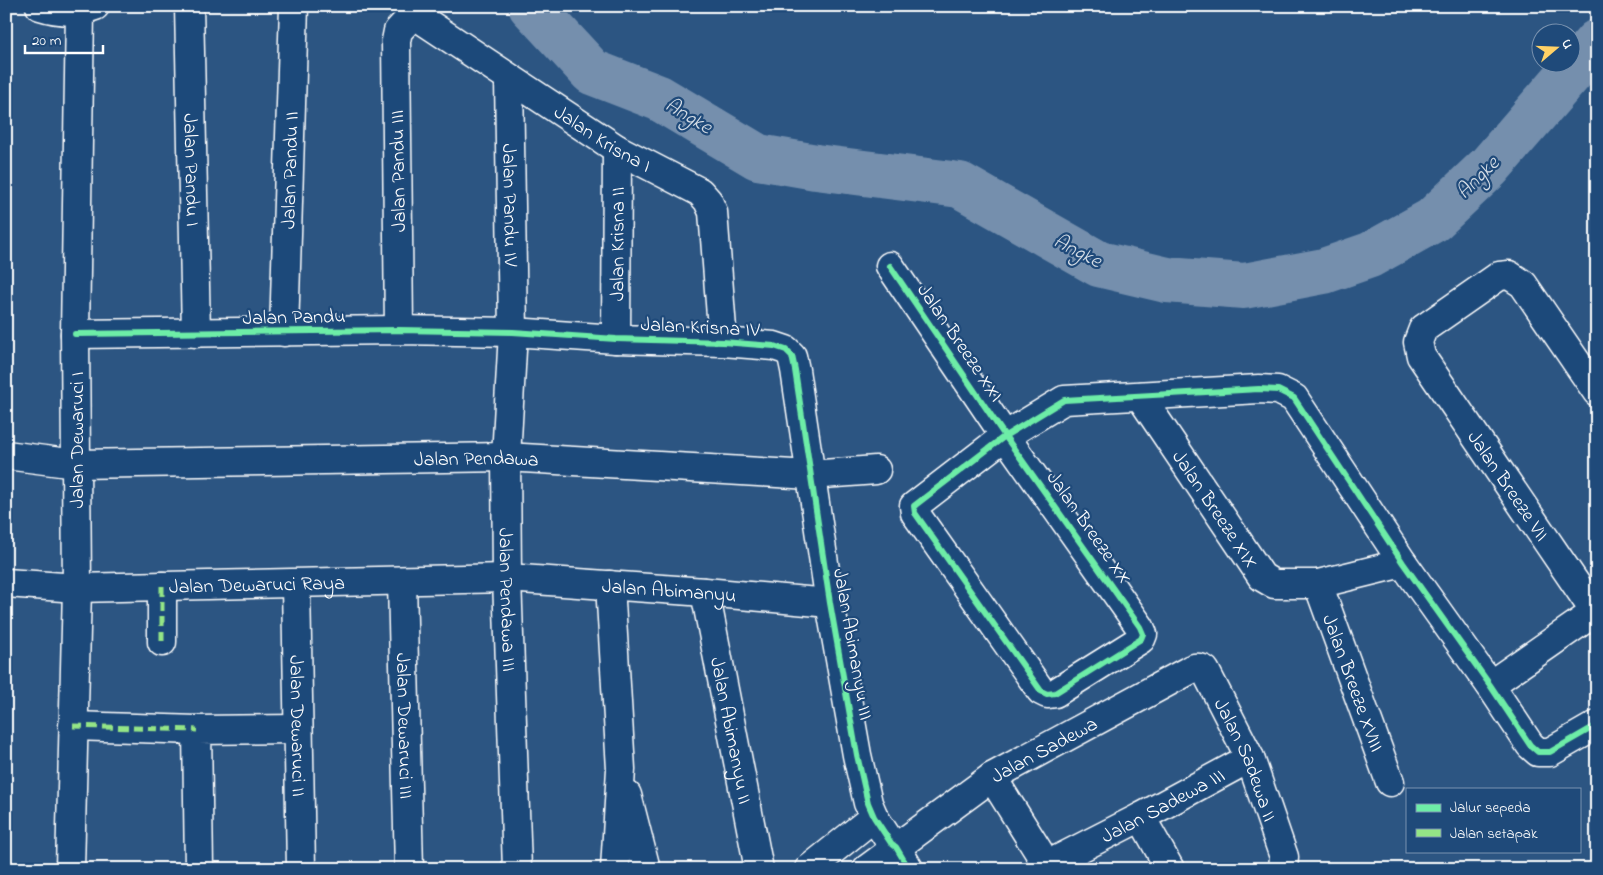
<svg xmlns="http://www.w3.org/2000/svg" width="1603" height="875" viewBox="0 0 1603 875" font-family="'Indie Flower',sans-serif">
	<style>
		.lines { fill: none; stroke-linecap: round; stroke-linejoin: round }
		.river { stroke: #748fad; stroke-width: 46 }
		.minor-casing { stroke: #fff; stroke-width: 31 }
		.minor { stroke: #1f4a7a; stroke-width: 28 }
		.quiet { stroke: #94e586; stroke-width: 5; stroke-dasharray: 10 5; stroke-linecap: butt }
		.cycleway-casing { stroke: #1f4a7a; stroke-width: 9 }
		.cycleway { stroke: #6deda7; stroke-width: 6 }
		.labels { text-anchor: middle; stroke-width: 4.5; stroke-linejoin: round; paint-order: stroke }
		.street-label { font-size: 20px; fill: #fff; stroke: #1f4a7a }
		.water-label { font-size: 21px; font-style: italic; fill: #d5dde6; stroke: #1f4a7a }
	</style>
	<rect width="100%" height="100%" fill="#2c5582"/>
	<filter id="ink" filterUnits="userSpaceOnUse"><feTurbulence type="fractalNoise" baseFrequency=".02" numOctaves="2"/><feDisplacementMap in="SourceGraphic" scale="10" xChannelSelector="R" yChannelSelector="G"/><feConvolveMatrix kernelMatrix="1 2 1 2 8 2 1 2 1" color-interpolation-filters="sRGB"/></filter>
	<g filter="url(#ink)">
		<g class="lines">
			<polyline class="river" points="531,6 592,72 659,98 758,157 816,167 960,185 1099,264 1167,280 1244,286 1324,271 1370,255 1433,220 1489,167 1597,42"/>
			<defs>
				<g id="minor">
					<path d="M40,6c19,6 37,7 55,0"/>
					<path id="s1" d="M189,6l7,327"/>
					<path id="s2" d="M509,79l4,253 -7,125 1,121 10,291"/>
					<polyline points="890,266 1005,436 1140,627 1143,634 1141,639 1055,693 1047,694 1041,691 915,513 914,506 1005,436 1064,400 1259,389 1278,390 1294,398 1403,563 1490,685 1530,745 1538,752 1550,752 1597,725"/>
					<path id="s3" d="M399,330l-3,-289 2,-10 13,-14 10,2 196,130 83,43 8,9 5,11 10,130"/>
					<path id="s4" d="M284,332l10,-326"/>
					<polyline points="75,334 399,330 513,332 616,339 723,342 774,346 786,350 792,356 795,370 830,603 857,755 868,803 874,817 891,843 896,847 909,869"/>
					<path id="s5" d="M616,339l1,-190"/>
					<path id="s6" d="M1597,392l-74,-108 -14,-9 -10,1 -76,53 -5,13 3,14 176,259"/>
					<path id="s7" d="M1140,396l122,181 12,7h44l85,-21"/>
					<path id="s8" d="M6,455l70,9 430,-7 304,18 66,-5"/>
					<path id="s9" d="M402,582l7,287"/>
					<path id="s10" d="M6,583l71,5 430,-10 198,14 125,11"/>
					<path id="s11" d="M296,584l5,285"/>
					<path id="s12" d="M1318,584l72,198"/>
					<polyline points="610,585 621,769 615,869"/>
					<polyline points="162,586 162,642"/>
					<path id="s13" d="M705,592l54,277"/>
					<polyline points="1490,685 1595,612"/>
					<polyline points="73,726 197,730"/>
					<path id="s14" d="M992,777l55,88 94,-48 109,-59"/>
					<polyline points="627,795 646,869"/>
					<polyline points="1141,817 1170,869"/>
					<polyline points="70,869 77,588 75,334 80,11"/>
					<polyline points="199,869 197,730 298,729"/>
					<polyline points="809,869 874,817"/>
					<path id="s15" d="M867,869l125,-92 196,-106c6,-4 11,-4 17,-1l45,88 34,99 -1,12"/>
				</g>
			</defs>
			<use href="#minor" class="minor-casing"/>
			<use href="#minor" class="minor"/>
			<g class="quiet">
				<polyline points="162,586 162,642"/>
				<polyline points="73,726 197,730"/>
			</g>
			<defs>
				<g id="cycleway">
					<polyline points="890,266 1005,436 1140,627 1143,634 1141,639 1055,693 1047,694 1041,691 915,513 914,506 1005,436 1064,400 1259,389 1278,390 1294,398 1403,563 1490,685 1530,745 1538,752 1550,752 1597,725"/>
					<polyline points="75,334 399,330 513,332 616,339 723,342 774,346 786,350 792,356 795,370 830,603 857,755 868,803 874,817 891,843 896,847 909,869"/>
				</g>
			</defs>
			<use href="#cycleway" class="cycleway-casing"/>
			<use href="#cycleway" class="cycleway"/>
		</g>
	</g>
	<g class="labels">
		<g class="street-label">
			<text dy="7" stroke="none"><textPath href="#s3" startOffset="546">Jalan Krisna I</textPath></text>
			<text dy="7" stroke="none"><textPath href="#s4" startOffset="162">Jalan Pandu II</textPath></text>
			<text dy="7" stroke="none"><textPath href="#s1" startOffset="164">Jalan Pandu I</textPath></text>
			<text transform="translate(397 171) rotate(-91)" y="7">Jalan Pandu III</text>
			<text dy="7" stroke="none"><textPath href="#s2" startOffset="126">Jalan Pandu IV</textPath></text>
			<text dy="7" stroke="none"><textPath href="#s5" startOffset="95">Jalan Krisna II</textPath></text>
			<text transform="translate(294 316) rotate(-1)" y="7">Jalan Pandu</text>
			<text transform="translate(700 326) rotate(3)" y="7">Jalan Krisna IV</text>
			<text transform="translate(961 342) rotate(56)" y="7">Jalan Breeze XXI</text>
			<text transform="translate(76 440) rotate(-90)" y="7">Jalan Dewaruci I</text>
			<text dy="7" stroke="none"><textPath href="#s8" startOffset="471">Jalan Pendawa</textPath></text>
			<text dy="7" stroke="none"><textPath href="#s6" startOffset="435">Jalan Breeze VII</textPath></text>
			<text dy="7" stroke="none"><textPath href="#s7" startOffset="136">Jalan Breeze XIX</textPath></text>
			<text transform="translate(1090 527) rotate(55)" y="7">Jalan Breeze XX</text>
			<text dy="7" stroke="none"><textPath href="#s10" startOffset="251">Jalan Dewaruci Raya</textPath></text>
			<text dy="7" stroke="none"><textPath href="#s10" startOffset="664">Jalan Abimanyu</textPath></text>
			<text dy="7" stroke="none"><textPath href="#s2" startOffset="521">Jalan Pendawa III</textPath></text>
			<text transform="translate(854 644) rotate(80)" y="7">Jalan Abimanyu III</text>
			<text dy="7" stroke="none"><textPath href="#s12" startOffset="105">Jalan Breeze XVIII</textPath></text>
			<text dy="7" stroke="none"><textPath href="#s9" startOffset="144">Jalan Dewaruci III</textPath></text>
			<text dy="7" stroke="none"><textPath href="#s11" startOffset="142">Jalan Dewaruci II</textPath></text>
			<text dy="7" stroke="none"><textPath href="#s13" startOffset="141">Jalan Abimanyu II</textPath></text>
			<text dy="7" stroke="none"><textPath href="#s15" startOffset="214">Jalan Sadewa</textPath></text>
			<text dy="7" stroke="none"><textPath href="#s15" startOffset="495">Jalan Sadewa II</textPath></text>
			<text dy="7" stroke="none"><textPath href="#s14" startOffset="234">Jalan Sadewa III</textPath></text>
		</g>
		<g class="water-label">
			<text transform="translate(689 115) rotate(31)" y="7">Angke</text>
			<text transform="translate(1477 177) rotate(-45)" y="7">Angke</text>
			<text transform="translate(1078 250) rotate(27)" y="7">Angke</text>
		</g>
	</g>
	<rect width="1603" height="875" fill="none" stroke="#1f4a7a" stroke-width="25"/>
	<rect x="12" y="12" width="1578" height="850" fill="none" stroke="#fff" stroke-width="2" filter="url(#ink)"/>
	<rect x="1406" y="788" width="175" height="65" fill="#1f4a7a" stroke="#7992af"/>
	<rect x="1416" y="804" width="25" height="8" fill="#6deda7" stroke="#7992af"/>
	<text x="1450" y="812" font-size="15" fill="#ffffff">Jalur sepeda</text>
	<rect x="1416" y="829" width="25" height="8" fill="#94e586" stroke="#7992af"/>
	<text x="1450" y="838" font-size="15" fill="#ffffff">Jalan setapak</text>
	<g transform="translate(1556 48) rotate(71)"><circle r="24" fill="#1f4a7a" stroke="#7992af"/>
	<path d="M0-4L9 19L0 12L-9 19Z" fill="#ffd166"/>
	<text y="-8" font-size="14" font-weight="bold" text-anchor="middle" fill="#ffffff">U</text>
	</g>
	<path d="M25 45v8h78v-8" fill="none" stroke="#ffffff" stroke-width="2.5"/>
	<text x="32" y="45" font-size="15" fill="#ffffff" stroke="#1f4a7a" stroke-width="4" paint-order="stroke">20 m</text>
</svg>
